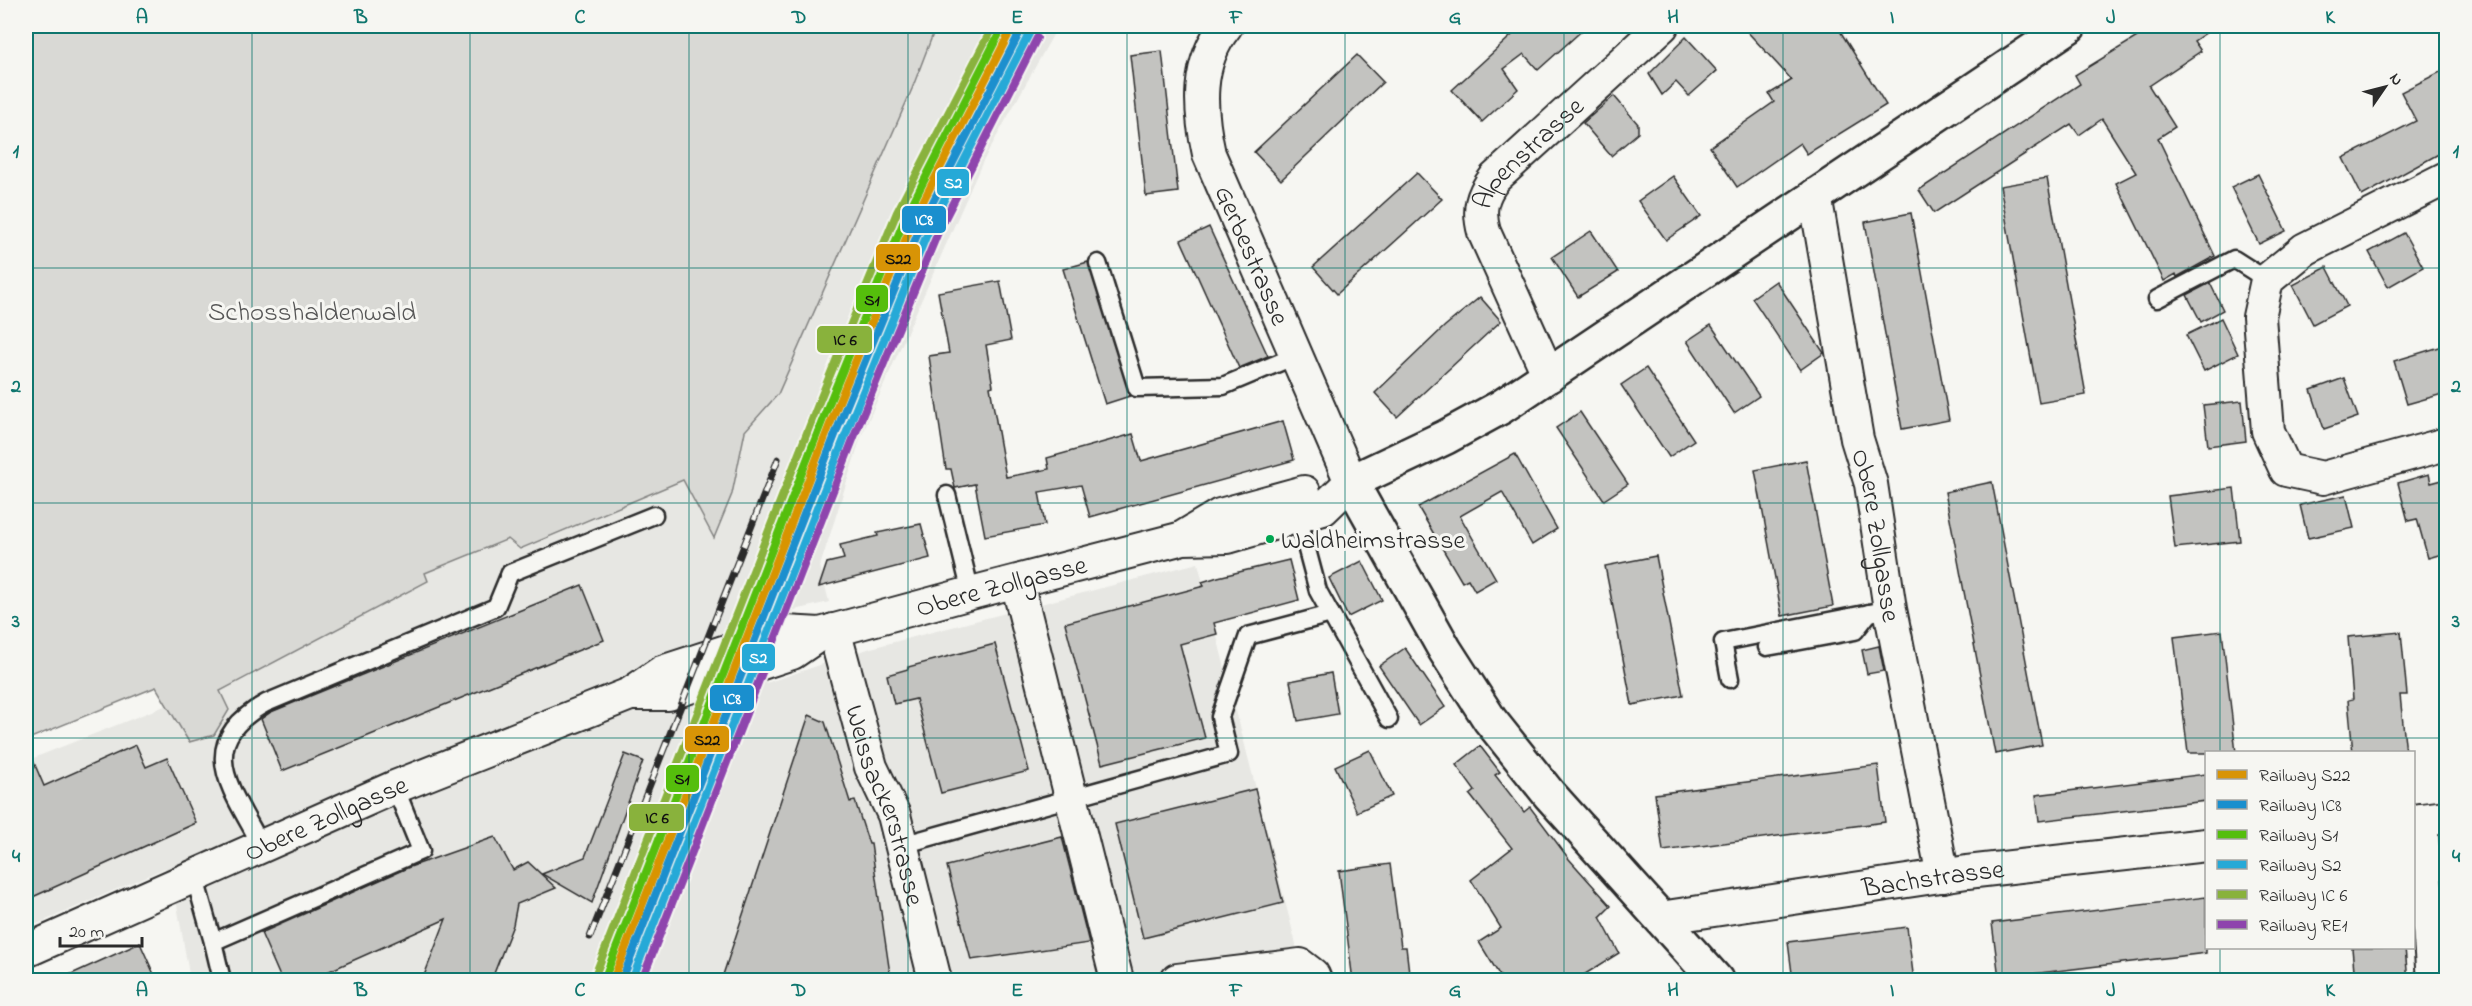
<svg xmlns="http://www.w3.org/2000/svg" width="2472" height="1006" viewBox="0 0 2472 1006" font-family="'Indie Flower',sans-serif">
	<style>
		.built { fill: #e7e7e3 }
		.green { fill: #d9d9d5; stroke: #828280; stroke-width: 1.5 }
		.building { fill: #c3c3c0; stroke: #2b2b2b; stroke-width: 1.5 }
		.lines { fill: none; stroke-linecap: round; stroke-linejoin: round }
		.service-casing { stroke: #2b2b2b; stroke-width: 21 }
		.minor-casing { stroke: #2b2b2b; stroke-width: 36 }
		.tertiary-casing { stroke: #2b2b2b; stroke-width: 38 }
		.service { stroke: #f6f6f2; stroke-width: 16 }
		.minor { stroke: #f6f6f2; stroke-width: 32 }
		.tertiary { stroke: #f6f6f2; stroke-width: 33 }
		.rail-casing { stroke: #2b2b2b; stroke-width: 7 }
		.rail { stroke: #f6f6f2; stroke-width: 4.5; stroke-dasharray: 14; stroke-linecap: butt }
		.rail-1-casing { stroke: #f6f6f2; stroke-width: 12 }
		.rail-2-casing { stroke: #f6f6f2; stroke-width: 12 }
		.rail-3-casing { stroke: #f6f6f2; stroke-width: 12 }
		.rail-4-casing { stroke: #f6f6f2; stroke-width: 12 }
		.rail-5-casing { stroke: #f6f6f2; stroke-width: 12 }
		.rail-6-casing { stroke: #f6f6f2; stroke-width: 12 }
		.rail-1 { stroke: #d89406; stroke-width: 8 }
		.rail-2 { stroke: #1a8fce; stroke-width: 8 }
		.rail-3 { stroke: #55be0c; stroke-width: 8 }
		.rail-4 { stroke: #26a9d7; stroke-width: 8 }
		.rail-5 { stroke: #89b23c; stroke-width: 8 }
		.rail-6 { stroke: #8e44ad; stroke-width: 8 }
		.grid { fill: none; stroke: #0f766e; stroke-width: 1.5; stroke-opacity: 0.55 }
		.bus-dot { fill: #00a651; stroke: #f6f6f2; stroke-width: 2 }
		.labels { text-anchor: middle; stroke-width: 6; stroke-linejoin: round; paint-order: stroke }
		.bus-label { font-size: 26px; fill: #2b2b2b; stroke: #f6f6f2; text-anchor: start }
		.street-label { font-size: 27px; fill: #2b2b2b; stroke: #f6f6f2 }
		.park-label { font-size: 27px; fill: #565656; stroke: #f6f6f2 }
		.line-badge { stroke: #f6f6f2; stroke-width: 2 }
		.badge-label { font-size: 16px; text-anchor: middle; font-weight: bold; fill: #fff }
		.pale-badge-label { font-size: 16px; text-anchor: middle; font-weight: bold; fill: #111 }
		.neatline { fill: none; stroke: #0f766e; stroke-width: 2 }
		.grid-label { font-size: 20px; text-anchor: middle; font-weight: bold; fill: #0f766e }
	</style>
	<rect width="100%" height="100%" fill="#f6f6f2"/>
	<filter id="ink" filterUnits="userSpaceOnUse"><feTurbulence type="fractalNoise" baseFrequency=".0167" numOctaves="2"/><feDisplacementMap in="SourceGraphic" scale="12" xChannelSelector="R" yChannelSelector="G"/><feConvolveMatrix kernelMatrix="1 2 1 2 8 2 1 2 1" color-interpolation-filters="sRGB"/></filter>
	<g filter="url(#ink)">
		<polygon class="built" points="936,26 1058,26 982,163 861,437 820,566 829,602 794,610 766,683 871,648 1198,563 1296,944 1298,980 190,980 177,905 165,868 26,929 26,761 167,705 189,742 219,692 428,581 425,573 508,538 520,549 683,480 715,538 732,494 745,431 778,394 912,89"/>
		<polygon class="green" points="26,26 936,26 912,89 778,394 745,431 732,494 714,538 683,480 520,549 508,539 425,573 428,581 220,691 229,710 214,735 189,742 156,687 26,740"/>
		<g class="building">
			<polygon points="1522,26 1587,26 1538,70 1524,54 1504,69 1518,89 1482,122 1452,90"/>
			<polygon points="1742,26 1837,26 1886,105 1807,154 1800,143 1737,187 1710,147 1774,102 1769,94 1792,80"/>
			<polygon points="2155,26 2216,26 2194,41 2201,51 2149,86 2175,127 2158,138 2215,256 2177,277 2176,274 2164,281 2116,183 2136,173 2102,119 2079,135 2071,124 1934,213 1919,190 2080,84 2075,75"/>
			<polygon points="1686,37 1717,71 1689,96 1676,82 1662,95 1649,74"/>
			<polygon points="1162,51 1178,192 1146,196 1130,55"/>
			<polygon points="1357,55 1383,82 1281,180 1254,152"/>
			<polygon points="2446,69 2446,150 2362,196 2343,158 2416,121 2401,92"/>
			<polygon points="1614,96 1638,124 1638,133 1611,156 1583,123"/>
			<polygon points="1417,173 1442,199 1337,294 1313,267"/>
			<polygon points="2258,174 2286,231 2259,244 2231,187"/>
			<polygon points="1673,176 1701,216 1666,240 1638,201"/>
			<polygon points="2047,178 2086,395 2039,403 2000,186"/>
			<polygon points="1911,213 1949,420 1902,429 1865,222"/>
			<polygon points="1209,227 1268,356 1239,368 1181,240"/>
			<polygon points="1591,231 1618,272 1578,297 1552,257"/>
			<polygon points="2404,233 2423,267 2388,287 2369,252"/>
			<polygon points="1088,262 1130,396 1105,404 1063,269"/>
			<polygon points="2327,267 2347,306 2313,324 2293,285"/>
			<polygon points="1000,281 1011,340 986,345 993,386 990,387 1006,477 1049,469 1047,458 1133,434 1141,461 1283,421 1294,460 1090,517 1081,485 1039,492 1045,525 985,536 975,484 955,488 951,469 946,469 929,356 949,353 938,292"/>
			<polygon points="1776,281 1824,353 1800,370 1752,298"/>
			<polygon points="2210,283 2223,310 2201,322 2187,295"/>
			<polygon points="1480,297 1501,321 1397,417 1375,393 1445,326"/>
			<polygon points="2221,318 2238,354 2204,371 2186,335"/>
			<polygon points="1711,325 1759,396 1734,413 1687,341"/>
			<polygon points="2446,345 2446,393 2407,404 2394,361"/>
			<polygon points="1646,368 1694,440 1669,457 1621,385"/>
			<polygon points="2344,378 2358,417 2324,429 2311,390"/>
			<polygon points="2242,401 2246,441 2208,446 2203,405"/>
			<polygon points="1580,412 1628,484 1604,500 1556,428"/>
			<polygon points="1515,454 1557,529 1532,545 1502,492 1460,516 1496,579 1475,591 1468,579 1462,582 1418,507"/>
			<polygon points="1806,460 1833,606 1782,616 1755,470"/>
			<polygon points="2429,474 2431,483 2446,479 2446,553 2428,558 2417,519 2408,521 2398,483"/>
			<polygon points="1992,482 2042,745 1995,754 1945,492"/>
			<polygon points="2234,488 2240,541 2175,548 2168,496"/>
			<polygon points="2346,495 2354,528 2308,538 2300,505"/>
			<polygon points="921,524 930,558 819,587 827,563 844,559 840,545 878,536 877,533"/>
			<polygon points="1656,556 1683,695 1632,705 1605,566"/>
			<polygon points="1289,560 1299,600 1214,623 1217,634 1180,644 1205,738 1102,764 1065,623 1204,586 1202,582 1218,577"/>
			<polygon points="1362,561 1382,600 1348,617 1329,578"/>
			<polygon points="582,585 604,640 282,771 261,719 271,712"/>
			<polygon points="2222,631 2236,753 2188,753 2174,637"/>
			<polygon points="2401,632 2407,695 2400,695 2406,753 2353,753 2348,700 2353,699 2348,637"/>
			<polygon points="995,644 1029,771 941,793 916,699 894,704 887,675 908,669 908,667"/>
			<polygon points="1879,646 1884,671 1867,674 1862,650"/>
			<polygon points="1405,648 1445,707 1419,725 1379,666"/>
			<polygon points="1331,673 1338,714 1298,721 1290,681"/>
			<polygon points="809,715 825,722 850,802 855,801 869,844 871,844 890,974 845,981 721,981"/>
			<polygon points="26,744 44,786 136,745 146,767 167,758 196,823 26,900"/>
			<polygon points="1480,746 1500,772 1495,775 1524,812 1530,807 1569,859 1611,906 1600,917 1619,953 1574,981 1503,981 1479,942 1501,928 1471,880 1512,848 1470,795 1475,791 1456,765"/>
			<polygon points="1370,750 1392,796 1357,812 1335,766"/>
			<polygon points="625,754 643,761 592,903 542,874 585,857"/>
			<polygon points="1878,765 1885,822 1663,851 1655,794"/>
			<polygon points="2206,774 2206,801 2039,821 2036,795"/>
			<polygon points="1255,789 1283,903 1143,938 1115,824"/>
			<polygon points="495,837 513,870 528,862 556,888 517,904 513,925 491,981 422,981 446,919 307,981 282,981 261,933 407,868"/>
			<polygon points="1062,837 1089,943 971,960 947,866"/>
			<polygon points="1390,864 1401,947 1406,947 1410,981 1353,981 1339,871"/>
			<polygon points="2206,897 2206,953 1999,978 1992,923"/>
			<polygon points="1907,927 1914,981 1793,981 1788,942"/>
			<polygon points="140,943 157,981 56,981"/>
			<polygon points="2352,948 2405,948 2408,981 2355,981"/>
		</g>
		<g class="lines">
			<defs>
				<g id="service">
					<polyline points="1098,263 1137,388 1223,386 1295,356"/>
					<polyline points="2157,299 2234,259 2267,280"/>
					<polyline points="947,495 971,593"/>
					<polyline points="1298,516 1318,591 1389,719"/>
					<polyline points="1767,647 1855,631 1869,613"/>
					<polyline points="1730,679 1723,642 1890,609"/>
					<path d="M261,845c-29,-56 -69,-101 5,-142l230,-96 14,-34 144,-58"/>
					<polyline points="902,845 1229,754 1220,717 1248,636 1331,614"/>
					<polyline points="194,875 213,942 421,851 395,787"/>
					<polyline points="213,942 222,980"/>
				</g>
				<g id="minor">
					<path id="s1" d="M1226,26c-30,37 -27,83 -17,128l142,328"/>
					<polyline points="2446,178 2305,249 2267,280 2259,317 2268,431 2286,470 2323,478 2446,444"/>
					<path id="s2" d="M1815,195l42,244 14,45 19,125 53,267"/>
					<path id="s3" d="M1549,376l-65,-144c-6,-22 -3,-36 11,-54l167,-152"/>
					<polyline points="1185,536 1220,515 1304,492"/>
					<polyline points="1017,582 1117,980"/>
					<path id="s4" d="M834,630l37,137 23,48 41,165"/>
					<path id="s5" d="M630,694h38l124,-41 28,-19 151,-41 212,-55 45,-1 95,-28 28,-27"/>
					<polyline points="2421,820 2433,980"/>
					<polyline points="2414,821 2446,817"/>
					<path id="s6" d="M1660,918l307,-46 239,-27"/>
					<path id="s7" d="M26,951l369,-164 235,-93 32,-22 123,-40 35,2"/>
					<polyline points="1177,980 1300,965 1313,975 1315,980"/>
				</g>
				<polyline id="tertiary" points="1716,980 1549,794 1490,720 1445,650 1351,482 1446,437 1501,407 2069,26"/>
			</defs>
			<use href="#service" class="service-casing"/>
			<use href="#minor" class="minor-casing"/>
			<use href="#tertiary" class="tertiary-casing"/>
			<use href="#service" class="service"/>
			<use href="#minor" class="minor"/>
			<use href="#tertiary" class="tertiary"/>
			<defs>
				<g id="rail">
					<polyline points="590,937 778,459"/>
					<path d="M636,980c51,-129 101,-258 150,-388 73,-193 146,-386 248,-566"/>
				</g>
			</defs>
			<use href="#rail" class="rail-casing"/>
			<use href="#rail" class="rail"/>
			<defs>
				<polyline id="rail-1" points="613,980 836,409 914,219 1013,26"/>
				<polyline id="rail-2" points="622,980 844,412 922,223 1021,30"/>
				<polyline id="rail-3" points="605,977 828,406 906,216 1003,26"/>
				<polyline id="rail-4" points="632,980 853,416 930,227 1029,34"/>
				<polyline id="rail-5" points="596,973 819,402 897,212 993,26"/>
				<polyline id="rail-6" points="642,980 861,419 939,230 1037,38"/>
			</defs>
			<use href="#rail-1" class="rail-1-casing"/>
			<use href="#rail-2" class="rail-2-casing"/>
			<use href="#rail-3" class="rail-3-casing"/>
			<use href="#rail-4" class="rail-4-casing"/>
			<use href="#rail-5" class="rail-5-casing"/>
			<use href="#rail-6" class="rail-6-casing"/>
			<use href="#rail-1" class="rail-1"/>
			<use href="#rail-2" class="rail-2"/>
			<use href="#rail-3" class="rail-3"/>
			<use href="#rail-4" class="rail-4"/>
			<use href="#rail-5" class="rail-5"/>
			<use href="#rail-6" class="rail-6"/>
		</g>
	</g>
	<path class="grid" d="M252,26v954M470,26v954M689,26v954M908,26v954M1127,26v954M1345,26v954M1564,26v954M1783,26v954M2002,26v954M2220,26v726M26,268h2420M26,503h2420M26,738h2420M2220,948v32"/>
	<circle class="bus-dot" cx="1270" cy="539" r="5"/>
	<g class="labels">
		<g class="bus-label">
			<text x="1281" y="548">Waldheimstrasse</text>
		</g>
		<g class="street-label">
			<text dy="9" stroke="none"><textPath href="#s3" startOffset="256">Alpenstrasse</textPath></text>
			<text dy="9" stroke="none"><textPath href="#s1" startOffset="244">Gerbestrasse</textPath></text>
			<text dy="9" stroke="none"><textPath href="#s2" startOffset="346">Obere Zollgasse</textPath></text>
			<text dy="9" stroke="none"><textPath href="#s5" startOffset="390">Obere Zollgasse</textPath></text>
			<text dy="9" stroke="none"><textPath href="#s4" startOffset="183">Weissackerstrasse</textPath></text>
			<text dy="9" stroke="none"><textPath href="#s7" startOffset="328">Obere Zollgasse</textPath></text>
			<text dy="9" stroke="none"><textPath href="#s6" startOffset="276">Bachstrasse</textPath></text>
		</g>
		<g class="park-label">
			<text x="312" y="320">Schosshaldenwald</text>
		</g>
	</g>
	<g class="line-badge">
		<rect x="936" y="168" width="34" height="29" rx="6" fill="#26a9d7"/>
		<rect x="901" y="205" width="46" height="29" rx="6" fill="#1a8fce"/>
		<rect x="875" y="243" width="46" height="29" rx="6" fill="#d89406"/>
		<rect x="855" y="284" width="34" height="29" rx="6" fill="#55be0c"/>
		<rect x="816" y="325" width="57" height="29" rx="6" fill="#89b23c"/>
		<rect x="741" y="643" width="35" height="29" rx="6" fill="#26a9d7"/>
		<rect x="709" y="684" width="46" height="28" rx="6" fill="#1a8fce"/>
		<rect x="684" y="725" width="46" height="28" rx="6" fill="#d89406"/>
		<rect x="665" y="764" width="35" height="29" rx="6" fill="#55be0c"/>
		<rect x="628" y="803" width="57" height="29" rx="6" fill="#89b23c"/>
	</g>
	<g class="badge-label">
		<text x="953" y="188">S2</text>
		<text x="924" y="225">IC8</text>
		<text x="758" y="663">S2</text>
		<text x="732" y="704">IC8</text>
	</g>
	<g class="pale-badge-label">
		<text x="898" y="264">S22</text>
		<text x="872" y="305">S1</text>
		<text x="845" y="345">IC 6</text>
		<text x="707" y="745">S22</text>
		<text x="682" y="784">S1</text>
		<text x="657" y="823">IC 6</text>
	</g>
	<rect width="2472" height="1006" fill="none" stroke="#f6f6f2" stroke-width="66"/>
	<rect x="2205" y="751" width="210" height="198" fill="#f6f6f2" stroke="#a5a5a2" stroke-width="1.5"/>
	<rect x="2217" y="770" width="30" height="9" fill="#d89406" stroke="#a5a5a2" stroke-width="1.5"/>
	<text x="2259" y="781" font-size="18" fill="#2b2b2b">Railway S22</text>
	<rect x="2217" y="800" width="30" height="9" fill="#1a8fce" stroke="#a5a5a2" stroke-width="1.5"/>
	<text x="2259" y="811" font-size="18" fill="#2b2b2b">Railway IC8</text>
	<rect x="2217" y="830" width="30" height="9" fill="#55be0c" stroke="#a5a5a2" stroke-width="1.5"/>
	<text x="2259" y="841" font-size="18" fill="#2b2b2b">Railway S1</text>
	<rect x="2217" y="860" width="30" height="9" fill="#26a9d7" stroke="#a5a5a2" stroke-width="1.5"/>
	<text x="2259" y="871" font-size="18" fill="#2b2b2b">Railway S2</text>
	<rect x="2217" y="890" width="30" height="9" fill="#89b23c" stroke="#a5a5a2" stroke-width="1.5"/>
	<text x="2259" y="901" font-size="18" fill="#2b2b2b">Railway IC 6</text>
	<rect x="2217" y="920" width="30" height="9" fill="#8e44ad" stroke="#a5a5a2" stroke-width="1.5"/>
	<text x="2259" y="931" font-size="18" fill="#2b2b2b">Railway RE1</text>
	<g transform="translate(2385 87) rotate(55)" stroke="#f6f6f2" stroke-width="4.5" paint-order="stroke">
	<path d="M0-4.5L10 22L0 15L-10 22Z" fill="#2b2b2b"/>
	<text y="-9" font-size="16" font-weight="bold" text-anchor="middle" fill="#2b2b2b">N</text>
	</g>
	<path d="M60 937v9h82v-9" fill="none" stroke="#2b2b2b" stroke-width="3"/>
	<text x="69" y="937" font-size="18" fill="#2b2b2b" stroke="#f6f6f2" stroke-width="4.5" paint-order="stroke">20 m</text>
	<rect x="33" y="33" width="2406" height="940" class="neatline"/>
	<g class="grid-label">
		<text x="142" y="23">A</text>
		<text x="361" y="23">B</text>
		<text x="580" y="23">C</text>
		<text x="799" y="23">D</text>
		<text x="1017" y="23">E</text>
		<text x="1236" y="23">F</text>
		<text x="1455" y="23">G</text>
		<text x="1673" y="23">H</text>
		<text x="1892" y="23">I</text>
		<text x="2111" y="23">J</text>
		<text x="2330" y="23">K</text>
		<text x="16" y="157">1</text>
		<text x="2456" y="157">1</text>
		<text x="16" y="392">2</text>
		<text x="2456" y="392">2</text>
		<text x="16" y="627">3</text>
		<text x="2456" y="627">3</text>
		<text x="16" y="862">4</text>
		<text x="2456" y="862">4</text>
		<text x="142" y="996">A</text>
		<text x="361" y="996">B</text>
		<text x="580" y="996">C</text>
		<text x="799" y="996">D</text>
		<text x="1017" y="996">E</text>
		<text x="1236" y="996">F</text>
		<text x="1455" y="996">G</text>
		<text x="1673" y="996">H</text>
		<text x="1892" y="996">I</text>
		<text x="2111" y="996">J</text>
		<text x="2330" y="996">K</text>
	</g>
</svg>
